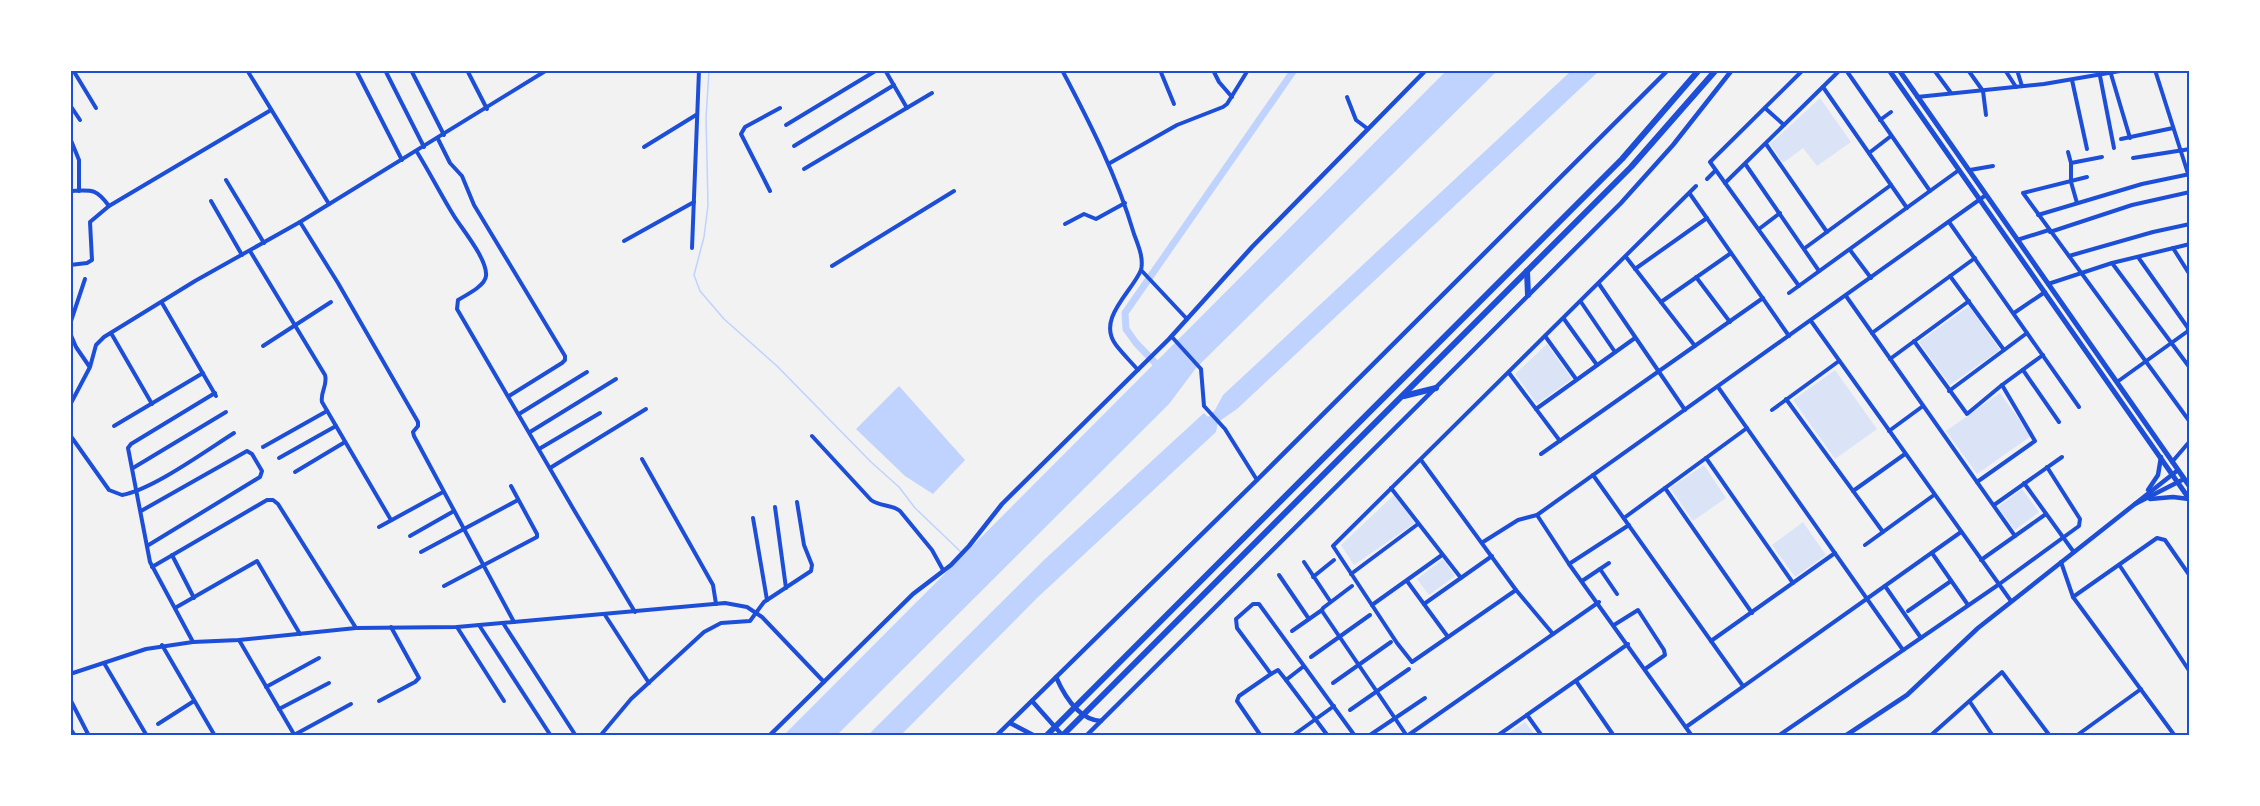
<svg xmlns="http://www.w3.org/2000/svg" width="2260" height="806" viewBox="0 0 2260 806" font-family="Arial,sans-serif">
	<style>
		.green { fill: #dbe4f7 }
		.water { fill: #bfd3fe }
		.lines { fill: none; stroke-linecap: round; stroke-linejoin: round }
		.stream { stroke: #bfd3fe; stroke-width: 1.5 }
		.canal { stroke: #bfd3fe; stroke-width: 7 }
		.minor { stroke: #1d4ed8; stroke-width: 4 }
		.tertiary { stroke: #1d4ed8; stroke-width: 4.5 }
		.secondary { stroke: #1d4ed8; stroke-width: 5 }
		.trunk { stroke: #1d4ed8; stroke-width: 6 }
		.neatline { fill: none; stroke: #1d4ed8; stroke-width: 2 }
	</style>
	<rect width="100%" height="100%" fill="#f2f2f2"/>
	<g class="green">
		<polygon points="1820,98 1851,142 1817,166 1803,148 1783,163 1770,144"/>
		<polygon points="1969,306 2000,350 1950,385 1919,342"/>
		<polygon points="1547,344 1572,379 1537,404 1515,374"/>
		<polygon points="1835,370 1877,429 1835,459 1793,400"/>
		<polygon points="2000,393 2031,436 1977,474 1946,431"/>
		<polygon points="1704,465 1726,498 1693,521 1670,488"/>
		<polygon points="2022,489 2039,512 2015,530 1998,507"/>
		<polygon points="1394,495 1415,523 1354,565 1341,545"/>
		<polygon points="1803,522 1826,555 1795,577 1772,545"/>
		<polygon points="1443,559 1455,576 1429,595 1417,579"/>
		<polygon points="1525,722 1535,735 1506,735"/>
	</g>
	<g class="water">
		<polygon points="1446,71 1497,71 1196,368 1169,404 837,735 783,736"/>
		<polygon points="1571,71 1599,71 1237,409 1218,422 1216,432 1037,598 901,735 867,736 1044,560 1204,413 1208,417 1215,410 1223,395"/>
		<polygon points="899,386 965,460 933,494 905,476 856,429"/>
	</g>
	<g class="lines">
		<polyline class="stream" points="709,70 706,118 708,205 704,237 694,275 700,291 724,319 777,366 871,462 899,487 915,508 961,552"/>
		<polyline class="canal" points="1162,370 1136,343 1126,329 1125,313 1294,70"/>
		<g class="minor">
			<polyline points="73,70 96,108"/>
			<polyline points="247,70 329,204"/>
			<polyline points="356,70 402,160"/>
			<polyline points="385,70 424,147"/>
			<polyline points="411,70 444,135"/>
			<polyline points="467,70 487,109"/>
			<polyline points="885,70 907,108"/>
			<path d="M1062,70c28,53 55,106 72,164 4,11 10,24 7,36 -9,22 -45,49 -25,75 7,9 15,17 22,25"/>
			<polyline points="1160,70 1174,104"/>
			<polyline points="1213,70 1219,82 1232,97"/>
			<polyline points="1846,70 1930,191"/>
			<polyline points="1934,70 1951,93"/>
			<polyline points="1968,70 1983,91 1986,115"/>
			<polyline points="2005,70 2016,87"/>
			<polyline points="2017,70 2022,86"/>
			<polyline points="2155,70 2190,180"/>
			<polyline points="2111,74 2130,138"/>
			<polyline points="2100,76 2114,148"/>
			<polyline points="2072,80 2087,149"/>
			<polyline points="1823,87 1907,208"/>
			<polyline points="1347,97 1356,120 1368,129"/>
			<polyline points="1917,97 2044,84 2126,70"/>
			<polyline points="70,105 80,120"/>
			<polyline points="1765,108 1784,125"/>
			<polyline points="1880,120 1891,112"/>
			<polyline points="786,125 877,70"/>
			<polyline points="70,138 79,160 79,191"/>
			<polyline points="438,139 450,163 462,176 474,205 565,356 565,360 562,363 509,396"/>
			<polyline points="2121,139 2173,128"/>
			<polyline points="1766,144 1827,232"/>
			<polyline points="794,146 894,85"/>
			<polyline points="644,147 696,115"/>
			<path d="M417,152c13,21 24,43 37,64 8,13 34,44 32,60 -1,10 -20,19 -28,24l-1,9 117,201 61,102"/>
			<polyline points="2068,152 2071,163 2071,182 2077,203"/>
			<polyline points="1869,153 1891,136"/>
			<polyline points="2133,158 2190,149"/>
			<polyline points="1110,163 1177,125 1223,107 1227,104 1248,70"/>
			<polyline points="2071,163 2102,157"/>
			<polyline points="1746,165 1819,271"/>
			<polyline points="804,169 932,93"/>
			<polyline points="1970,170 1993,166"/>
			<polyline points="2087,177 2023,193 2190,422"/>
			<polyline points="1707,179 1715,171"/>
			<polyline points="226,180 264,243"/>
			<polyline points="1725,183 1840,70"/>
			<path d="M70,191c22,-1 26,-3 39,15"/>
			<polyline points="770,191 741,134 745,127 780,108"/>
			<polyline points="1690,194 1789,336"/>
			<polyline points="211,201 242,255"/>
			<polyline points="2038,215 2142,184 2190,174"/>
			<polyline points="300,222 338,283 418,422 418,426 413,432 414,436 514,622"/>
			<polyline points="1949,222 2079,407"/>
			<polyline points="1065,224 1084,214 1096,219 1125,203"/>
			<polyline points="1759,229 1780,213"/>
			<polyline points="2050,232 2132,205 2190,192"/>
			<polyline points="2017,240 2049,230"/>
			<polyline points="624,241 694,202"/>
			<polyline points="692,248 699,70"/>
			<polyline points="1805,248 1891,185"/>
			<polyline points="2173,248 2190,275"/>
			<polyline points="1850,250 1871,278"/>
			<path d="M250,251l75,124c3,10 -5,17 -3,27l69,118"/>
			<polyline points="2069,256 2153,232 2190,224"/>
			<polyline points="1626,257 1695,346"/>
			<polyline points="2112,263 2190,368"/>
			<polyline points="70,265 87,263 92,260 90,222 109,206 271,110"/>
			<polyline points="832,266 954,191"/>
			<polyline points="1635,269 1707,218"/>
			<polyline points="1141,270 1187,319"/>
			<polyline points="1950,276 2004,350"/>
			<polyline points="1696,277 1730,322"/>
			<polyline points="1599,284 1685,410"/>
			<polyline points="2048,284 2112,263 2190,244"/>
			<polyline points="1799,286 1710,162 1803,70"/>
			<polyline points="1789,293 1959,170"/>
			<polyline points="1846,296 2015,536"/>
			<polyline points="1581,302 1615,352"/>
			<polyline points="1661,302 1731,253"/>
			<polyline points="162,303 216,396"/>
			<polyline points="2014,313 2045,292"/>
			<polyline points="1564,319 1597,365"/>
			<polyline points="1811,321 2011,601"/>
			<polyline points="70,324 85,279"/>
			<polyline points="70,333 76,347 89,366"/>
			<polyline points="111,333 152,404"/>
			<polyline points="1872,333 1975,258"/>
			<polyline points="1545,336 1576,379"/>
			<polyline points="1172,337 1201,369 1204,406 1225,429 1257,480"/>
			<polyline points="1914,341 1967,414 2002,385 2043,355"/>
			<polyline points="263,346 331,302"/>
			<polyline points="1890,359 1969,301"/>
			<polyline points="2023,370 2059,422"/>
			<polyline points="1509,373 1560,441"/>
			<polyline points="2117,382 2188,331 2188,328 2138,257"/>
			<polyline points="1718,387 1903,650"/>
			<polyline points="1949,391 2027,333"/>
			<polyline points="1786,399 1883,532"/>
			<polyline points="70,405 90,367 96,345 104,337 195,281 300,222 547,70"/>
			<polyline points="1536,409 1635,338"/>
			<polyline points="1772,410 1839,361"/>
			<polyline points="519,414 587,372"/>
			<polyline points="114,426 203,373"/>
			<polyline points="1889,431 1923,406"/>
			<polyline points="530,432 616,379"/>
			<path d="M70,435l39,55 13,5c30,-5 85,-45 112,-62"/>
			<path d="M812,436l59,64c9,7 21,4 29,11l32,39 11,20"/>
			<polyline points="263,447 327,411"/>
			<polyline points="539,449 600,413"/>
			<polyline points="1541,454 1763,298"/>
			<polyline points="279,458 336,426"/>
			<polyline points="1706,458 1793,583"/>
			<polyline points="642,459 713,585 716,604"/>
			<polyline points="1421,460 1516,590 1553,634"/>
			<polyline points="2172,462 2190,441"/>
			<polyline points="133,468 226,412"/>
			<polyline points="550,468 646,409"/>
			<polyline points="295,472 345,442"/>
			<polyline points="1593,475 1743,686"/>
			<polyline points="1977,482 2035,441 2002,385"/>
			<polyline points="2024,483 2073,551"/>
			<polyline points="1391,488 1461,578"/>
			<polyline points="1665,488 1752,613"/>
			<polyline points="1853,491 1905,454"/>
			<polyline points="1994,505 2062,457"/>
			<polyline points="775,507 786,588"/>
			<polyline points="141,511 247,451 252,454 262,471 260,477 147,546"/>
			<polyline points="1537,515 1569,564 1692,736"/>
			<polyline points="753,518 767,600"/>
			<polyline points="1624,518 1747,428"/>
			<polyline points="379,527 443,492"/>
			<polyline points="410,536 454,511"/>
			<polyline points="1483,542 1518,520 1537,515 1986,195"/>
			<polyline points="1865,545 1934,495"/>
			<polyline points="421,552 518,500"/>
			<polyline points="1932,553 1968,605"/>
			<polyline points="172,555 194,598"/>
			<polyline points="1981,560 2046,514"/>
			<polyline points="1304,562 1330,601"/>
			<polyline points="2061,562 2073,597"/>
			<polyline points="1569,564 1629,525"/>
			<polyline points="2120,566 2190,672"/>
			<polyline points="152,567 267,500 273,500 278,504 356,628"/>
			<polyline points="1600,569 1617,594"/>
			<polyline points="1351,574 1418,524"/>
			<polyline points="1279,575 1309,619"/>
			<polyline points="1313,577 1334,560"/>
			<polyline points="1407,581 1448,637"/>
			<polyline points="1582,581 1609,563"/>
			<polyline points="444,586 537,537 537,534 511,486"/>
			<polyline points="1352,586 1323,608 1322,611 1407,736 1599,602"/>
			<polyline points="1885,586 1921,638"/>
			<polyline points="1516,590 1412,662 1397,643 1333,546 1696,186"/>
			<polyline points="1424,604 1492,556"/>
			<polyline points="1372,605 1442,555"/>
			<polyline points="175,608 257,561 300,634"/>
			<polyline points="1908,611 1951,581"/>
			<polyline points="605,615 649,683"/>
			<polyline points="503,623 576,736"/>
			<polyline points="479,625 551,736"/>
			<polyline points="1614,625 1638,610 1664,650 1665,655 1645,669"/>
			<polyline points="457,627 504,701"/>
			<polyline points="1292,631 1322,610"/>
			<polyline points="239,640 295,736"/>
			<polyline points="1711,641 1835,553"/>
			<polyline points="193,642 150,562 128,448 131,444 215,393"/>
			<polyline points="162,645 215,736"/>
			<polyline points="1311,657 1370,615"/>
			<polyline points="104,663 147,736"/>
			<polyline points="1304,666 1286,680 1278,670 1271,674 1237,628 1236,619 1253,604 1259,604 1355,736"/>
			<polyline points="70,674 146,649 193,642 239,640 356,628 457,627 725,603 747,607 762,617 824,682"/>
			<polyline points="1286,680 1328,736"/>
			<polyline points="1576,681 1614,736"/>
			<polyline points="1333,683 1391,642"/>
			<polyline points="266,687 319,658"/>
			<polyline points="70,699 89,736"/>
			<polyline points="379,701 415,682 419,678 391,627"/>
			<polyline points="1970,702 1993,736"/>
			<polyline points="279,709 329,683"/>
			<polyline points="1350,710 1409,669"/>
			<polyline points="1527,715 1542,736"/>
			<polyline points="158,724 194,701"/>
			<polyline points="1686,727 1961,532"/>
			<polyline points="70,728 75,736"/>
			<polyline points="1295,734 1334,706"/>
			<polyline points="294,735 351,704"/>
			<polyline points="1370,735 1425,698"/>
			<polyline points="600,736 631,699 704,632 721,623 750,621 764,602 811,571 812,565 804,545 797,502"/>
			<polyline points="1261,736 1237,701 1239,696 1271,674"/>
			<polyline points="1497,736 1628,644"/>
			<polyline points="1778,736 1998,585 2079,526 2080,519 2047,467"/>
			<polyline points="1930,736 2002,672 2050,736"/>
			<polyline points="2076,736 2141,689"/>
			<polyline points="2175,736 2073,597 2157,538 2165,540 2190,576"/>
		</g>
		<g class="tertiary">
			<polyline points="2148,490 2158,475 2161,457"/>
			<polyline points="2150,499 2173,497 2189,499"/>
			<polyline points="2135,504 2184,479"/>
			<path d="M1056,677c8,18 23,43 45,44"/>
			<polyline points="1032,701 1063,736"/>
			<polyline points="1010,723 1035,736"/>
			<polyline points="769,736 913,594 951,565 969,546 1002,504 1169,339 1252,247 1426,70"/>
			<polyline points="996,736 1257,480 1668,70"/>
			<polyline points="1086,736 1621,203 1673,145 1732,70"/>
			<polyline points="1845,736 1907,695 1978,628 2178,470"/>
		</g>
		<g class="secondary">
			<polyline points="1889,70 2190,500"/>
			<polyline points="1899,70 2190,487"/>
		</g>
		<g class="trunk">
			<polyline points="1527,271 1528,295"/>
			<polyline points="1404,396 1436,388"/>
			<polyline points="1046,736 1622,159 1699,70"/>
			<polyline points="1062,736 1631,167 1716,70"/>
		</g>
	</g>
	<rect width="2260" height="806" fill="none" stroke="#ffffff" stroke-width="144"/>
	<rect x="72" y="72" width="2116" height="662" class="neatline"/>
</svg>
